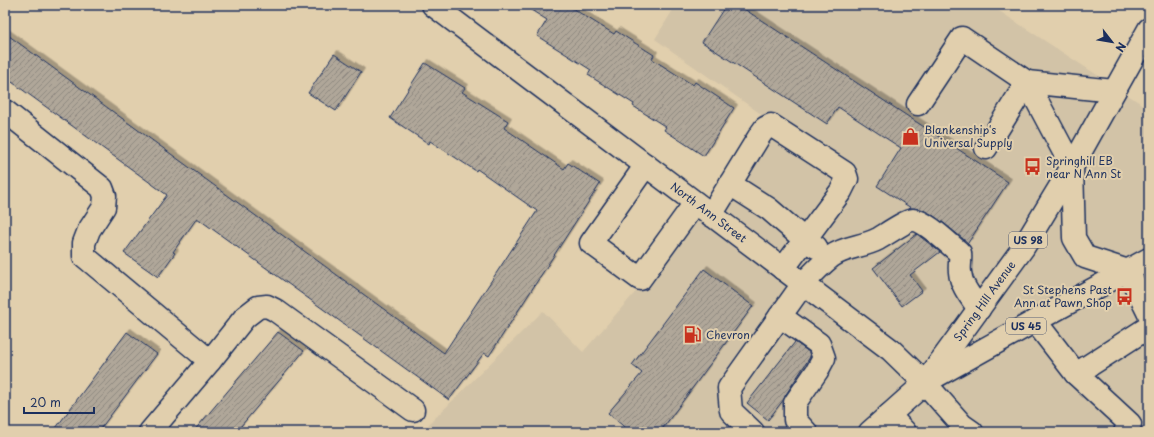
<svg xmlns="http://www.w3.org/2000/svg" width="1154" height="437" viewBox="0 0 1154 437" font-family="'Playpen Sans',sans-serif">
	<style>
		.built { fill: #d2c3a7 }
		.building { fill: url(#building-hatch); stroke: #1b2f5e; filter: url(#shadow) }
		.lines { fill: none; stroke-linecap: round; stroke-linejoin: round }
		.minor-casing { stroke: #1b2f5e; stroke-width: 25 }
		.major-casing { stroke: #1b2f5e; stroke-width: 25 }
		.minor { stroke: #e1cfad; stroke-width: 22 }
		.major { stroke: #e1cfad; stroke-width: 22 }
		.labels { text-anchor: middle; stroke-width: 4; stroke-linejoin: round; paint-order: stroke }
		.shield { fill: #e1cfad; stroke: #565f76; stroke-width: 1 }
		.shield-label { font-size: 10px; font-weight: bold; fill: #1b2f5e }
		.poi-label { font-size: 11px; fill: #1b2f5e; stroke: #e1cfad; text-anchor: start }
		.street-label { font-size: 11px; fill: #1b2f5e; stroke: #e1cfad }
	</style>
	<defs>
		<pattern id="building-hatch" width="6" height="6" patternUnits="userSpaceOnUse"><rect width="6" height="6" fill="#b0a799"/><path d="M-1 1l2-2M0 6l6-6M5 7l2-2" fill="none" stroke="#8e8880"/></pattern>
		<filter id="shadow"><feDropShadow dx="3.5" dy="-3.5" stdDeviation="0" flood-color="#0004"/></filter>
	</defs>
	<rect width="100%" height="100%" fill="#e1cfad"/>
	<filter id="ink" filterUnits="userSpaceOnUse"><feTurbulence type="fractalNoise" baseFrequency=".025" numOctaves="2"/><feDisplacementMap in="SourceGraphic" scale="8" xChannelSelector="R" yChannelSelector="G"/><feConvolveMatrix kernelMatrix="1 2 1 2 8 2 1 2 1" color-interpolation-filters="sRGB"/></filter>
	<g filter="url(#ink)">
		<polygon class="built" points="676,5 990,5 1143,105 1149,95 1149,432 421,432 543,311 583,352 687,233 761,114 655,39"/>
		<g class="building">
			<polygon points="523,5 567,5 614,34 616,31 654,55 652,59 693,85 695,82 734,108 704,156 664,130 666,127 633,106 634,104 588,75 591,70 537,36 547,20"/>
			<polygon points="726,5 738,5 1008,182 968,243 945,224 931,214 921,209 911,208 877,186 901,148 838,107 827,124 702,42"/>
			<polygon points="5,33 444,353 537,211 477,169 476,171 430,141 429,144 390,118 425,63 465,88 462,92 508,121 504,128 564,169 568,163 600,184 489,356 484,353 449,400 197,218 173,252 175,253 158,277 124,253 167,195 5,77"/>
			<polygon points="334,54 361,72 336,111 308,93"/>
			<polygon points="917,234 940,252 910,275 922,291 902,306 873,268"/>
			<polygon points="704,269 753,306 660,432 630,432 608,413 642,373 632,365"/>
			<polygon points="127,332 157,354 98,432 53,432"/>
			<polygon points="278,332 304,351 236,432 193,432"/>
			<polygon points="795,342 809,352 810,357 785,396 784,399 768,420 747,403"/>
		</g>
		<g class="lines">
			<defs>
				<g id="minor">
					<path id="s1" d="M433,5l458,345 34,33 37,42 10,7"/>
					<polyline points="918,104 962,38 1027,82 986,148"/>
					<polyline points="5,111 102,188 105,196 104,207 89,230 84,243 84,256 210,361"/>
					<polyline points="646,165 591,243 640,279 695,203"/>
					<polyline points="1072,167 1027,82 1114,91"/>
					<polyline points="730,184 769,209 805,240 816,247"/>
					<polyline points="711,215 760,135 765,128 771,125 845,173 847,179 841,191 783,269"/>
					<polyline points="1128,271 1149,314"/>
					<polyline points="780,316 819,344 824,358 817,371 795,403 795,420 806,432"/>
					<polyline points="1035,321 1076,374"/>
					<polyline points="889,415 905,432"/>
					<polyline points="150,432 210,361 245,317 258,307 267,306 275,310 413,410"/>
					<path d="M753,432l-22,-21 -2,-23 74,-104c9,-10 19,-20 29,-28 15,-10 31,-9 46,-17 7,-4 29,-19 35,-19 12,0 37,25 47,33 1,7 -1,13 0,19 1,14 11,25 19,37"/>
					<polyline points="1125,432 1130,424 1076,374 1149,327"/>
				</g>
				<g id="major">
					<polyline points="1072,167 1074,238 1085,257 1128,271"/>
					<polyline points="931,379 1035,321 1149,259"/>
					<path id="s2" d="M870,432l55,-49 98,-135 49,-81 77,-138"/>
				</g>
			</defs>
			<use href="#minor" class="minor-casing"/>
			<use href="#major" class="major-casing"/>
			<use href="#minor" class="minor"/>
			<use href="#major" class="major"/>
		</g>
	</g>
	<defs>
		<symbol id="shop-bare" viewBox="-9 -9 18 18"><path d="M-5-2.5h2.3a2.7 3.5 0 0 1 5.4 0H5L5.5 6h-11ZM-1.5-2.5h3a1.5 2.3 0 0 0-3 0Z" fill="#c8321e" stroke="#e1cfad" stroke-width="2.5" paint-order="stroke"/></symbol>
		<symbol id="bus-bare" viewBox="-9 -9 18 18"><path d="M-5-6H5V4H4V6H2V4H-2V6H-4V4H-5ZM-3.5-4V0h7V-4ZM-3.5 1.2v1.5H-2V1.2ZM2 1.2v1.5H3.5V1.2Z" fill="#c8321e" stroke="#e1cfad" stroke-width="2.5" paint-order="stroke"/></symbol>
		<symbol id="fuel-bare" viewBox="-9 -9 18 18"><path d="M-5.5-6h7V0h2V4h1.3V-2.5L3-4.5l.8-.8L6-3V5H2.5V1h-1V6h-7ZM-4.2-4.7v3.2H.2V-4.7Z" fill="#c8321e" stroke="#e1cfad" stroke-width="2.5" paint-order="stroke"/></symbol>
	</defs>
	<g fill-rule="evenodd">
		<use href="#shop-bare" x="898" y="124" width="25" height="25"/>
		<use href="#bus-bare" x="1020" y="154" width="25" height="25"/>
		<use href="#bus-bare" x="1112" y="284" width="25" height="25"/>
		<use href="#fuel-bare" x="680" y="322" width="25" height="25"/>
	</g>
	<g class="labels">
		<g class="shield">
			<rect x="1009" y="232" width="38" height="16" rx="3"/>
			<rect x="1006" y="318" width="40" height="16" rx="3"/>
		</g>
		<g class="shield-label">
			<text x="1028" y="244">US 98</text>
			<text x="1026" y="330">US 45</text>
		</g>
		<g class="poi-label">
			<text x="924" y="134">Blankenship's<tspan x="924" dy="13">Universal Supply</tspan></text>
			<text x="1046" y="165">Springhill EB<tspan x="1046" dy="13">near N Ann St</tspan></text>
			<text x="1112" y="294" text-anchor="end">St Stephens Past<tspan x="1112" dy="13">Ann at Pawn Shop</tspan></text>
			<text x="706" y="339">Chevron</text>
		</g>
		<g class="street-label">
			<text dy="4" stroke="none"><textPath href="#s1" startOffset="345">North Ann Street</textPath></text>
			<text dy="4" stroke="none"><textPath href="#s2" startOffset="175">Spring Hill Avenue</textPath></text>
		</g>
	</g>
	<rect width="1154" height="437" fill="none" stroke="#e1cfad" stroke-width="20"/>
	<rect x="10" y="10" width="1134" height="417" fill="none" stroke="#1b2f5e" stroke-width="1.5" filter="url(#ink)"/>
	<g transform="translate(1112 42) rotate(121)" stroke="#e1cfad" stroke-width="3" paint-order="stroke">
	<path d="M0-3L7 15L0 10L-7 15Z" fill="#1b2f5e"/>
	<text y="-6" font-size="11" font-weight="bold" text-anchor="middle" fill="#1b2f5e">N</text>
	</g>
	<path d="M24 407v6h70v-6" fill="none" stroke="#1b2f5e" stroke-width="2"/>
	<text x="30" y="407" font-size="12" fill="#1b2f5e" stroke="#e1cfad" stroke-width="3" paint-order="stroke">20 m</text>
</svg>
